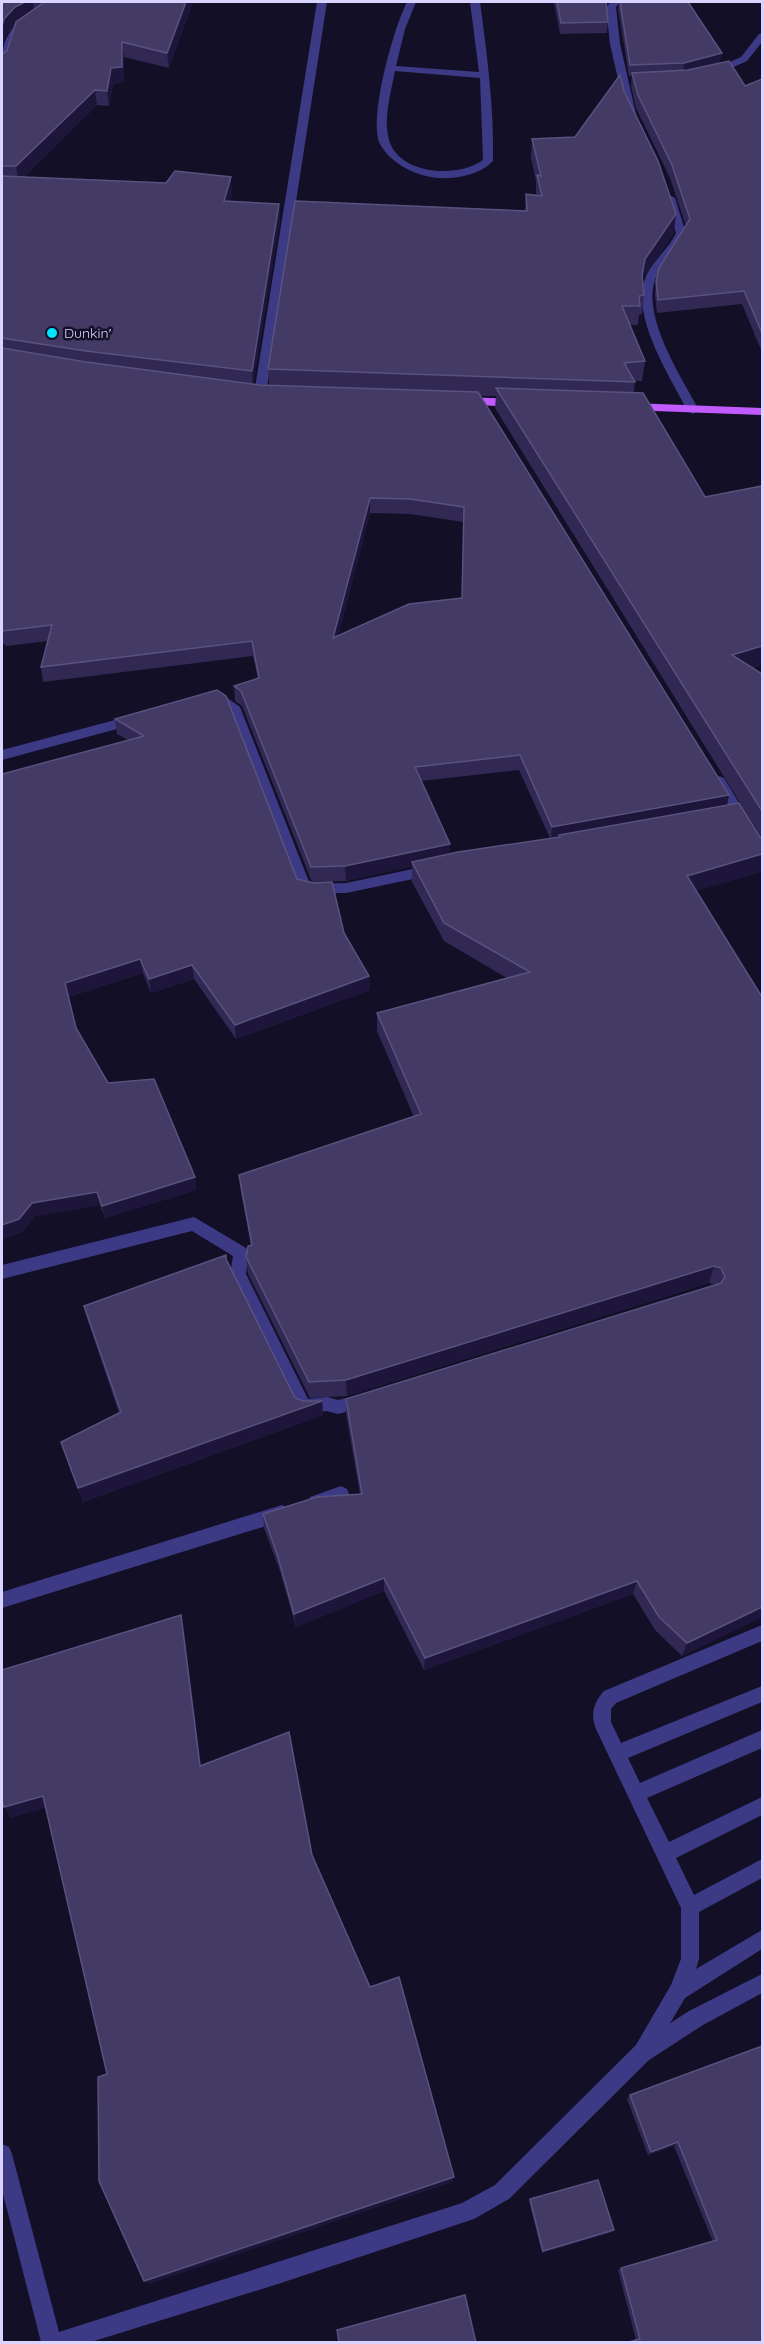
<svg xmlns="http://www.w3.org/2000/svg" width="764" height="2344" viewBox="0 0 764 2344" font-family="Quicksand,sans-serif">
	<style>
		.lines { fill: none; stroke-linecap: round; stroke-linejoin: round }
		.service { fill: #3d3a85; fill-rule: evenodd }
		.minor { fill: #3d3a85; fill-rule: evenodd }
		.primary { fill: #c25bff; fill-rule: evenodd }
		.wall { fill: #312854; fill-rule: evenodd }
		.shaded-wall { fill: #1d163a }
		.building { fill: #433a66; stroke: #5a527e; stroke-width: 1.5; fill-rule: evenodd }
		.poi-dot { fill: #00e5ff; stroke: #130f26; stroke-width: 2 }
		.labels { text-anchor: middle; stroke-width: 5; stroke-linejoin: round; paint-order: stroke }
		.far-poi-label { font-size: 14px; fill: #d9d4ff; stroke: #130f26; text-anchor: start }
	</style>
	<rect width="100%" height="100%" fill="#130f26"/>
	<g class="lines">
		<g class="service">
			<polygon points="317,2 327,2 266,394 260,398 254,394"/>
			<path d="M407,2h9l-11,27 -9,37 83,6 -9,-70h10c7,53 14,105 13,159 -13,14 -36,18 -55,17 -22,-2 -47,-14 -58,-34 -12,-26 14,-117 27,-142zM395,71l85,7 3,82c-26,19 -88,15 -95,-24 -4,-20 3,-44 7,-65z"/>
			<polygon points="134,715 140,720 139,723 2,760 2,750"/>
			<polygon points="194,1217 246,1248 249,1253 246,1274 308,1399 327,1397 338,1400 366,1393 372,1395 374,1400 372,1405 338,1414 327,1411 304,1414 298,1412 230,1274 233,1256 192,1231 2,1279 2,1265"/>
			<polygon points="341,1486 347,1489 349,1494 347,1499 316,1510 310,1507 308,1502 310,1497"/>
			<polygon points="282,1505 288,1508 290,1513 288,1518 282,1521 2,1608 2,1592"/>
			<path d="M762,1625v16l-146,62 -5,6v13l10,21 141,-57v16l-134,56 12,25 122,-53v18l-115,50 22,44 93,-45v18l-86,43 18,37 68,-36v19l-63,34v47l-3,10 66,-39v19l-77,49 -35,59 -7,3 -7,-3 -3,-7 38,-65 10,-26v-51l-85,-179c-6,-15 -2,-27 8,-38z"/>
		</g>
		<g class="minor">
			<polygon points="611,2 620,2 616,7 620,44 636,114 631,117 626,114 610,44 606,7"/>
			<path d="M24,19l8,2 -16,14 -9,31 -5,3c0,-22 2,-37 22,-50z"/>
			<polygon points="762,33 762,42 747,61 716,75 710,75 710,71 741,57 759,34"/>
			<path d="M670,195l5,3 11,35c-8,16 -25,29 -31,47 -13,37 26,97 44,130l-6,4 -6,-4c-17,-33 -56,-93 -42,-131 6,-17 23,-29 31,-46l-11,-35z"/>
			<polygon points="219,692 240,707 310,884 346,883 432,865 439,870 437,874 346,893 300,893 229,710 217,702 210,704 204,699 206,696"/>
			<polygon points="719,776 724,778 762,841 762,856 757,855 712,781"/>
			<polygon points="762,1974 762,1993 703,2025 649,2060 509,2199 474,2219 278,2284 91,2342 41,2342 2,2190 2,2144 9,2147 12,2154 59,2332 462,2203 495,2185 635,2046 689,2011"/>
		</g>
		<g class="primary">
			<polygon points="464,397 515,399 521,403 515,407 460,404 458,401"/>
			<polygon points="632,403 762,408 762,415 628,410 626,407"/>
		</g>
	</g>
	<g class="wall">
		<path d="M2,2h191l-24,66 -45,-11v25l-11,2 -4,22 -12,-1 -73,72 208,16 -2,8 49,3 1,15 -27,165 16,1 -1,-16 257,-158 1,-17 10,1v-14l-5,-23 1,-19 43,-2 49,-46 50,142 -31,45 1,17 -2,19 -3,1 -1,10h-8l15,36 -3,20h-7l-1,11 128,273 -9,3 9,6v164l-267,-430 1,-12h-16l249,399 -2,10 -31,86 66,726 -80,39 -27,-26 -22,-36 -209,76 -40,-79 -88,36 -16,-56 -16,-43 -1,-14 97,-20 -14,-80v-15l370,-114 -7,-2 -362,113 -37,2 -62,-124 -2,-17 5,-12 -10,-52 -2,-18 175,-58 -37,-86v-18l130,-35 -63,-37 -32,-59v-16l-66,15 -34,1 -70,-176 -7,-5 -1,-15 24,-7 -5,-23 -210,26 -2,-15 7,-26 -42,5 -4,-4v-588l5,-3 8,-25 -9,8 -4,14zM370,513l40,1 53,8 -1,76 -124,38zM519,770l31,68 -101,16 -28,-73z"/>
		<polygon points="554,2 609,2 606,4 608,22 607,33 560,34"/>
		<polygon points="619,2 688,2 720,63 745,86 762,79 762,352 742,304 657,313 655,295 656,282 686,226 670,178 636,108 631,86 632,76 629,76 618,8"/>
		<polygon points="217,690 297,879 344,933 369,976 370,990 236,1039 194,979 151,993 143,973 68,997 76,1028 108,1083 195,1177 196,1190 105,1218 100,1205 35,1216 22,1232 2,1239 128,740 117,734 115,719"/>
		<polygon points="226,1255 227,1261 295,1398 303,1401 322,1401 323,1415 83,1502 61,1442 119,1413 88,1321 84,1306"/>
		<polygon points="762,2046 762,2343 636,2340 618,2270 621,2268 713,2242 674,2146 648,2155 627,2099 630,2095"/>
		<polygon points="530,2199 612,2232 542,2253 529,2201"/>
	</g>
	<g class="shaded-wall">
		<polygon points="25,2 33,2 35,12 18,22 6,34 2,48 2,26 4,19 15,7"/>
		<polygon points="186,2 193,2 169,68 167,53"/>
		<polygon points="122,42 124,57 124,82 113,84 109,106 107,91 111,68"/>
		<polygon points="722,53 720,64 683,74 684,63"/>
		<polygon points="95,90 97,105 19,182 16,166"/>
		<polygon points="231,177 232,193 225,217 224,201"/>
		<polygon points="279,204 280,219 253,387 252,371"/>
		<polygon points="676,214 674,233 643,278 640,294 645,259"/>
		<polygon points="370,498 370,513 334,654 333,638"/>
		<polygon points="762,646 762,665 728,675 732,655"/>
		<polygon points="729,795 726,809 559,835 558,840 551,841 552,827"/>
		<polygon points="450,844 449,858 412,862 412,866 346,881 345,866"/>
		<polygon points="762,854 762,872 683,895 687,876"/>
		<polygon points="140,959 143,973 68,997 65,983"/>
		<polygon points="192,965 194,979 151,993 149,979"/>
		<polygon points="369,976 370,990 236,1039 235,1025"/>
		<polygon points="195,1177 196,1190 105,1218 102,1206"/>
		<polygon points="97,1192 100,1205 35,1216 22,1232 2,1239 2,1225 32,1203"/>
		<polygon points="714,1266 709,1283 347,1396 346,1380"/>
		<polygon points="322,1401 323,1415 83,1502 78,1488"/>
		<polygon points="384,1578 384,1591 296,1627 294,1614"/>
		<polygon points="637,1581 633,1594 424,1670 425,1658"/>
		<polygon points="762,1607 762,1617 682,1656 687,1643"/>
		<polygon points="181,1615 184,1628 203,1777 200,1766"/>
		<polygon points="43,1796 48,1807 11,1818 4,1807"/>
		<polygon points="678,2142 674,2146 648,2155 651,2152"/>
		<polygon points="454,2177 453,2182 149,2284 144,2281"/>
		<polygon points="614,2230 612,2232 542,2253 543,2251"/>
	</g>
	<g class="building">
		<polygon points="2,2 25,2 15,7 4,19 2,26"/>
		<polygon points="557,2 606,2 608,22 561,23"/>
		<polygon points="620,2 688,2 722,53 684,63 630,65"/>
		<polygon points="43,3 43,2 186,2 167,53 122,42 122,67 111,68 107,91 95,90 16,166 2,166 2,54 7,51 16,22"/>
		<polygon points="729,61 745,86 762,79 762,333 744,291 658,300 656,282 659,268 690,219 672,165 638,95 632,73 688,70"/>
		<polygon points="620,75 624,91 658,161 676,214 645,259 642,275 644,295 639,296 640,306 622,306 645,361 624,363 635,382 268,369 295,201 527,211 526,194 542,196 537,175 541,176 532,139 575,137"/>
		<polygon points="175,171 231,177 224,201 279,204 252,371 86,351 2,338 2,176 166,183"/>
		<path d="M2,348l84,14 173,23 219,7 251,403 -177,32 -32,-72 -105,12 35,77 -105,22 -34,1 -70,-176 -7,-5 25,-8 -7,-37 -211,26 11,-42 -49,6 -1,-2zM370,498l40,1 54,8 -2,91 -53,6 -76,34z"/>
		<polygon points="496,388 643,393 705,497 762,486 762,646 732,655 762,674 762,811"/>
		<polygon points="217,690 226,696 297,879 314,883 332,882 344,933 369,976 235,1025 192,965 149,979 140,959 65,983 76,1028 108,1083 154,1079 195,1177 102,1206 97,1192 32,1203 19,1219 2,1225 2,774 144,736 115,719"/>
		<polygon points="739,803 760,837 762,838 762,854 687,876 762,997 762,1607 687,1643 659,1617 637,1581 425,1658 384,1578 294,1614 278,1557 263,1514 317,1497 362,1494 346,1399 715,1285 721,1283 725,1277 721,1268 714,1266 346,1380 309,1382 246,1257 248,1246 252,1245 239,1175 421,1114 377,1013 530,972 444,923 412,862 458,852 560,837 559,835"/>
		<polygon points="226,1255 226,1259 295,1398 303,1401 322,1401 78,1488 61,1442 121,1412 84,1306"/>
		<polygon points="181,1615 200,1766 289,1732 312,1855 370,1987 399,1977 454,2177 144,2281 99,2181 98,2077 107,2074 43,1796 4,1807 2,1801 2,1670"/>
		<polygon points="762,2046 762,2343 625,2343 640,2339 621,2268 717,2240 678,2142 651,2152 630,2095"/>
		<polygon points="598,2180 614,2230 543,2251 530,2199"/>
		<polygon points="465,2295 476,2343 339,2343 337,2330"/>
	</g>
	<circle class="poi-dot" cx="52" cy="333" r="6"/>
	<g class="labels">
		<g class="far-poi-label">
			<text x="64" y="338">Dunkin'</text>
		</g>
	</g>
	<rect width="764" height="2344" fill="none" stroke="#d9d4ff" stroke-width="6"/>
</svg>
